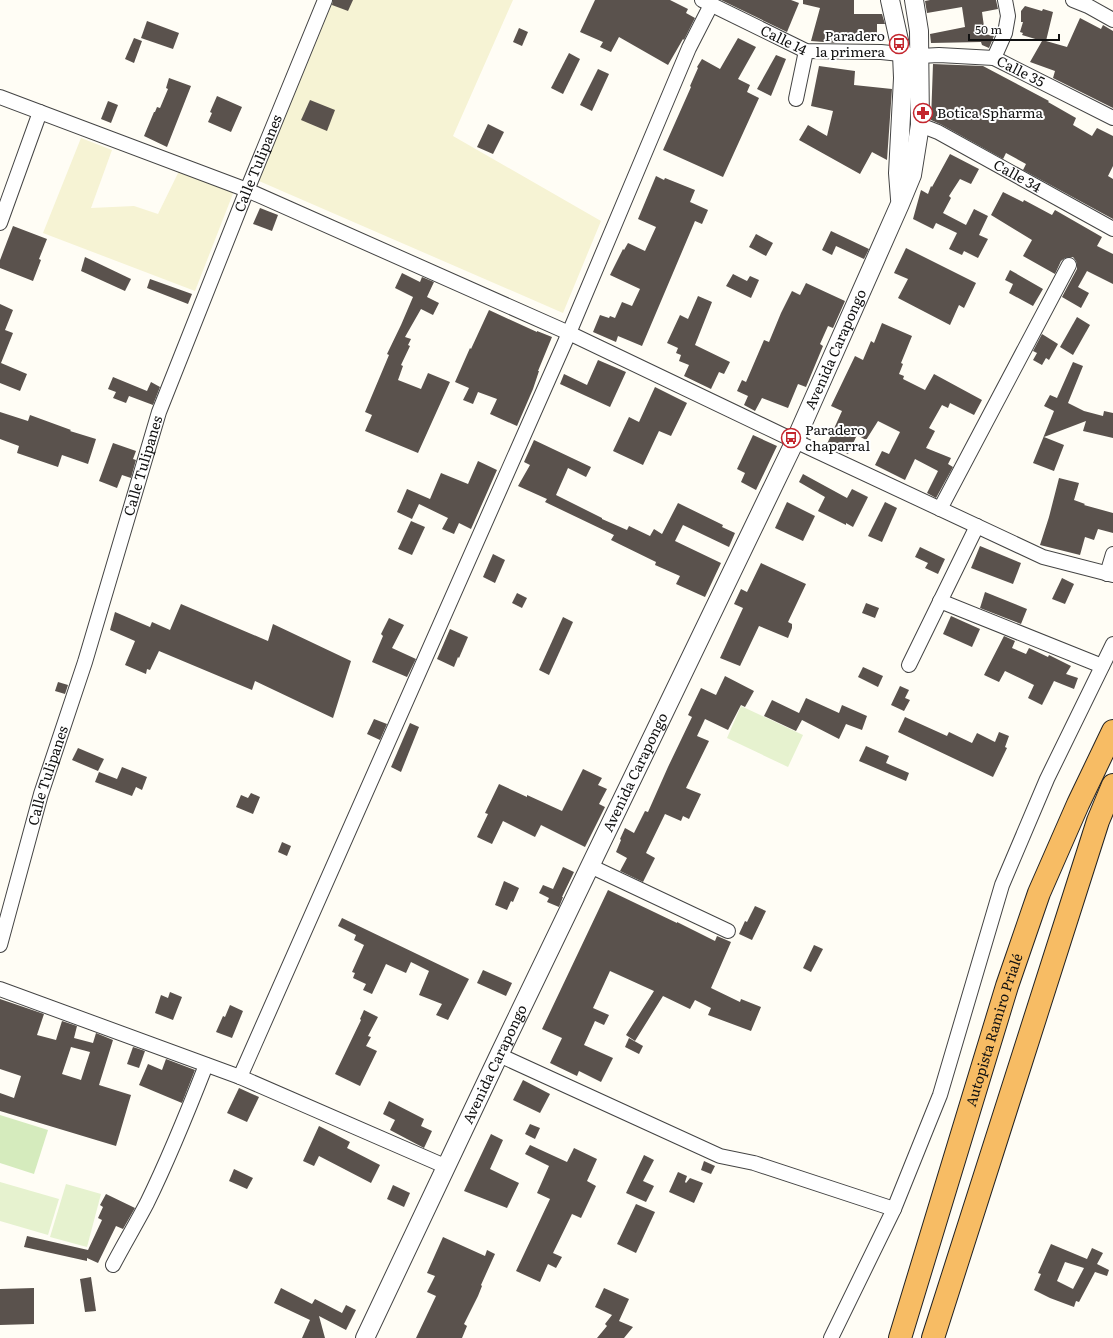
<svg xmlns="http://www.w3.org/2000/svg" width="1113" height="1338" viewBox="0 0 1113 1338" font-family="Literata,serif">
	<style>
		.farmland { fill: #f6f3d4 }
		.green { fill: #d5ebbd }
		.pitch { fill: #e6f2cf }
		.building { fill: #5a524d; fill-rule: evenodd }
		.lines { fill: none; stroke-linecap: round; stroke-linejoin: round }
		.minor-casing { stroke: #444; stroke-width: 16 }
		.tertiary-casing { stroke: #444; stroke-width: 20 }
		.trunk-casing { stroke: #222; stroke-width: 24 }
		.minor { stroke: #fff; stroke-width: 14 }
		.tertiary { stroke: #fff; stroke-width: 18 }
		.trunk { stroke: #f7bc64; stroke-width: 22 }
		.labels { text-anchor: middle; stroke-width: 4; stroke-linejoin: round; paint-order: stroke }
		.poi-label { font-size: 14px; fill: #111; stroke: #fff; text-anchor: start }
		.street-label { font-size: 14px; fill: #111; stroke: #fff }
	</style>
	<rect width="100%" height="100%" fill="#fffdf5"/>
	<g class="farmland">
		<polygon points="333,0 513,0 453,136 601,221 563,313 259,181"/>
		<polygon points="81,138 112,150 91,208 134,206 158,214 180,169 234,191 195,291 43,233"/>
	</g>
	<polygon class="green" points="0,1115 48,1130 34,1174 0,1163"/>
	<g class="pitch">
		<polygon points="741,706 803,735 788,767 727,738"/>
		<polygon points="0,1182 59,1199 48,1235 0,1221"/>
		<polygon points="66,1184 101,1194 87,1247 50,1237"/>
	</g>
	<g class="building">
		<polygon points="333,0 353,0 348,11 332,5"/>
		<polygon points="595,0 670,0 688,9 686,13 695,18 684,40 683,39 668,65 619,37 611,52 600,47 603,42 580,32"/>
		<polygon points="721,0 791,0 799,3 787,32"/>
		<polygon points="803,0 854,0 854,14 882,14 885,24 877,24 877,36 838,36 836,43 811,41 820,8 803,4"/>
		<polygon points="930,0 996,0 998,9 982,12 985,34 994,36 989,48 982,45 981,42 931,43 930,34 965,27 962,7 927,13 925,1"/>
		<polygon points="1025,6 1042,11 1043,9 1053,12 1046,41 1067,47 1080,18 1101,29 1103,25 1113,31 1113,108 1053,78 1055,71 1030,62 1042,41 1022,35 1023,33 1020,32 1023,22 1021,22 1021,11"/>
		<polygon points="147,21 179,33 173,49 141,38"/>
		<polygon points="519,28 528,32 522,46 513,42"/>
		<polygon points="134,38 142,41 134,63 125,59"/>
		<polygon points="738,38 756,47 738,79 750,85 747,92 759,98 723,177 663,150 691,87 690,86 698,68 697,67 702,59 720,69"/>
		<polygon points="569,53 580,59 563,94 551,88"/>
		<polygon points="776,55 786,59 771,96 757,89"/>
		<polygon points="933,64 983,66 1049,101 1048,102 1076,118 1073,125 1092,136 1097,128 1113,136 1113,166 1108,176 1113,179 1113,219 1023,170 1026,164 1006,153 1003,159 942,125 931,120"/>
		<polygon points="819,66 855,71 854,85 892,89 887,160 872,152 860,174 799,140 808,125 827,136 833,111 811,106"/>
		<polygon points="598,69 609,74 592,111 580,105"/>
		<polygon points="169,78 191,86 167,147 144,136 154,112 155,112 157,107 160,108 168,89 166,88"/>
		<polygon points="217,96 242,107 231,132 208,122 212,113 210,112"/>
		<polygon points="310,100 335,110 327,131 301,120"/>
		<polygon points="108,101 118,105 111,123 101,119"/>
		<polygon points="488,124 504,132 493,154 477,147"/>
		<polygon points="950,154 979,169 971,184 960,179 949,196 951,198 943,213 966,225 974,209 988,216 979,235 988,239 978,258 964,251 962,255 949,249 957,233 936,223 933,229 913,219 921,190 928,194 931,186 932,187"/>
		<polygon points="656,176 664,180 665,178 695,190 690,202 708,210 702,224 695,221 642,346 618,336 616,342 593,332 600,315 609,318 610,316 615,318 622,302 632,306 640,289 610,275 623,249 624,250 628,243 645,251 656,227 638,219"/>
		<polygon points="1003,192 1023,202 1024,200 1052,215 1055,210 1102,237 1097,246 1113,254 1113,284 1087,271 1078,287 1089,293 1081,308 1062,297 1077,269 1077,265 1076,261 1073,257 1065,258 1061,261 1055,274 1023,256 1032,240 991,215"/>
		<polygon points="260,208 278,215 272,231 253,224"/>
		<polygon points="13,226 47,239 39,259 41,260 33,281 0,268 0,260"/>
		<polygon points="831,231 869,249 864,259 836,246 832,255 822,250"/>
		<polygon points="756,234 773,243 766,256 749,247"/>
		<polygon points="906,248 976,283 964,308 959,305 950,325 898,298 908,279 894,273"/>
		<polygon points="85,257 131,279 125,291 81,271"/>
		<polygon points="1010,270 1043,289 1033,306 1009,293 1013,284 1005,280"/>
		<polygon points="402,273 420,282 422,277 434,282 427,297 439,303 433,315 421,309 405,337 411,339 408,345 410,346 401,365 403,366 398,380 421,389 428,373 450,382 418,453 365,431 372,415 365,412 389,355 387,354 401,325 413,297 395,288"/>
		<polygon points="733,274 747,281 750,276 759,280 751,298 726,286"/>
		<polygon points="150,279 192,294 188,304 147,288"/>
		<polygon points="806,283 845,301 833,328 828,326 820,344 823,346 806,387 798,384 788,408 762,398 755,411 744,405 748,396 737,391 742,380 746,382 764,340 769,342 781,313 792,291 800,295"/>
		<polygon points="698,296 712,302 695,345 730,362 724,374 719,372 711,389 684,376 689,365 679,361 681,355 676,353 678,348 667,343 680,315 688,319"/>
		<polygon points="0,304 13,310 5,330 13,333 1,363 27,374 20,391 0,383"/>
		<polygon points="489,310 537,332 537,331 552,337 538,371 539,371 533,389 517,426 490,414 497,399 478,392 473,404 463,400 469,388 455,382 470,348 471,349"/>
		<polygon points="1077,317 1090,325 1073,355 1060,347"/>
		<polygon points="882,323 912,336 901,363 903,364 899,374 904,376 903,379 925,390 934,374 982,400 974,415 950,403 948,408 942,405 929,428 935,431 926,448 951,458 948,464 953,467 936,498 927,493 938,471 915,459 905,480 875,465 882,451 889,454 900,432 878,421 866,440 857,435 848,454 827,444 842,411 831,406 855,356 863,360 871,341 874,343"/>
		<polygon points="1042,334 1058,344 1049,360 1046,358 1042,365 1033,360 1037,353 1033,351"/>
		<polygon points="598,360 626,372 610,407 560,384 564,374 587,385"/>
		<polygon points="1073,362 1083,366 1068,403 1084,411 1103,416 1104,411 1113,413 1113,438 1083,431 1086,421 1044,437 1064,445 1054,471 1033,463 1054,411 1044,406 1050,395 1057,398"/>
		<polygon points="113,377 147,391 151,382 160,387 153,405 129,396 126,403 113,398 116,392 108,389"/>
		<polygon points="655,387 687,403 671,436 659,431 643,465 613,451 629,417 639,422"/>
		<polygon points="0,412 28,421 30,415 71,430 70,431 96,439 88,464 62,455 58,467 17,453 19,446 0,439"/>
		<polygon points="753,435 777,446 756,490 741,482 745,473 737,469"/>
		<polygon points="534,440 591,467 586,477 568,468 556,495 602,518 602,519 627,530 629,526 650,536 654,529 662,534 678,503 723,525 722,527 735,533 729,547 683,525 675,541 721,563 705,597 676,584 680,576 655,565 656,562 611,540 614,535 545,502 547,499 518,486 530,465 524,462"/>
		<polygon points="113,443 136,451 133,459 136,460 131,478 122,475 117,488 99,481"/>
		<polygon points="478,461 497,470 471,529 459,523 454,534 442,529 448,518 419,504 412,519 397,512 407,489 430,499 441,473 468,484"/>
		<polygon points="803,474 847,498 852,489 868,497 853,527 846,523 846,525 818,511 825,497 799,482"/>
		<polygon points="1059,478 1079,483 1074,500 1085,504 1084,505 1113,513 1113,533 1098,529 1094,540 1085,537 1080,555 1040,545 1049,517"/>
		<polygon points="787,502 815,516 803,541 775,528"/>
		<polygon points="885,502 897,508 882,542 868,536"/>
		<polygon points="411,521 425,527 412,555 398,549"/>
		<polygon points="980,546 1021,563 1013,584 971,568"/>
		<polygon points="920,547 945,559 938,574 925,568 928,563 915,557"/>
		<polygon points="493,554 505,560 495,583 483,577"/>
		<polygon points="761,563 806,584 788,622 792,624 792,628 788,638 759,626 740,666 720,658 743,608 734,604 741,589 747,592"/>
		<polygon points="1062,578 1074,584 1065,604 1052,599"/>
		<polygon points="985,592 1027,609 1021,624 980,608"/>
		<polygon points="517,593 527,598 522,608 512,603"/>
		<polygon points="866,603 879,608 875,618 862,613"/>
		<polygon points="181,604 268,641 273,624 351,661 333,718 255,681 252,690 159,651 150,670 147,669 146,674 125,665 135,641 110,630 115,612 150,627 152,622 170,630"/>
		<polygon points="951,616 980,629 972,647 943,634"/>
		<polygon points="563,617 573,622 549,675 539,670"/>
		<polygon points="389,618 404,625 392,648 416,659 407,677 372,662 383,636 381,634"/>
		<polygon points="450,629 468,637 459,658 458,657 454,667 437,659"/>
		<polygon points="1004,636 1015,641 1012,648 1026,654 1029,648 1048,657 1049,655 1071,666 1066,674 1078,678 1074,689 1054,681 1042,705 1028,698 1034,685 1005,671 999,682 984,675"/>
		<polygon points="863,667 883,676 878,687 858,677"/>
		<polygon points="725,676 754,691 745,707 741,705 728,730 705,719 697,736 709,741 686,788 701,794 689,819 683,816 681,821 665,814 646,853 655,858 643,882 620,871 627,858 616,852 621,840 620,839 625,828 634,833 645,811 648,812 668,767 692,717 688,715 701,688 716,695"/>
		<polygon points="58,682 68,685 65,694 55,691"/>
		<polygon points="900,686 909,690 905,698 910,700 904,711 891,705"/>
		<polygon points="806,698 839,713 842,705 867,716 862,730 846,724 839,739 802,720 796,731 764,716 772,700 799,713"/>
		<polygon points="905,717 947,736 949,732 972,743 977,733 995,742 999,732 1009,736 1005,747 1007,748 993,777 898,732"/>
		<polygon points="374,719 387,724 380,740 367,734"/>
		<polygon points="410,723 419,727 401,772 391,767"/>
		<polygon points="866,746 889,756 886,763 909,773 906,781 859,761"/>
		<polygon points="78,748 104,759 98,771 72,760"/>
		<polygon points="122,767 147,777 142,790 136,787 132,796 95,782 99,772 117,779"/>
		<polygon points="583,769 602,778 598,785 607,789 599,804 605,807 585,847 541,825 535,837 503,821 492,844 477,837 488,814 485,813 499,784 527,797 527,795 562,811"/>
		<polygon points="251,793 260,797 253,814 236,807 241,795 248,798"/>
		<polygon points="282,842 291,846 287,856 278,852"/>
		<polygon points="563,867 574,872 562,897 563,897 559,907 547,902 549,898 539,893 543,885 553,889"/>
		<polygon points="504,881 519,888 513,902 511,901 507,910 495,905"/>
		<polygon points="608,890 677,923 677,922 715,941 717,936 731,942 711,988 740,1002 741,999 761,1007 751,1031 708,1015 711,1008 695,1000 690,1009 663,996 635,1041 626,1035 654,991 610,971 593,1008 609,1015 604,1025 595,1021 584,1045 613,1058 601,1082 579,1071 577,1076 550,1063 562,1038 542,1029"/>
		<polygon points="755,906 766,911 752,940 739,934 745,921 747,922"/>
		<polygon points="342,918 469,979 448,1020 436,1015 442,1004 419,995 429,971 411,962 406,973 386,964 372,994 363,990 366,984 353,978 355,973 352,972 364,945 354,940 356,935 338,926"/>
		<polygon points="814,945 823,949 811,972 803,968"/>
		<polygon points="483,970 512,983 506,996 477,983"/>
		<polygon points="170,992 182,997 173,1020 155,1013 161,995 168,998"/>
		<path d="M0,999l44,15 -7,21 19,5 6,-19 15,5 -3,12 19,5 3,-10 17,7 -14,45 32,10 -15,51 -116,-35v-18l14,5 7,-22 -21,-7zM71,1047l19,5 -9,28 -19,-6z"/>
		<polygon points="230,1005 243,1011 232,1038 216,1032 223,1016 225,1017"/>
		<polygon points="364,1010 378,1017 368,1036 371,1037 366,1046 377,1051 360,1086 335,1074 361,1020 360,1019"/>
		<polygon points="629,1038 643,1046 639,1054 625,1047"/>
		<polygon points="133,1047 145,1051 139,1068 127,1064"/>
		<polygon points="166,1059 195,1070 182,1103 139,1085 148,1064 162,1070"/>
		<polygon points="523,1080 550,1094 540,1113 513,1100"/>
		<polygon points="239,1088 259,1097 247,1122 227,1113"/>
		<polygon points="389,1101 424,1119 421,1126 432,1131 424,1148 390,1130 395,1120 383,1114"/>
		<polygon points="530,1124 540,1128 535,1139 525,1134"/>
		<polygon points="319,1126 350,1142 347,1148 380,1165 371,1183 319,1156 314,1166 303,1161"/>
		<polygon points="491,1134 503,1140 490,1169 519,1183 507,1208 464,1191"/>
		<polygon points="530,1145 567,1162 574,1148 597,1159 587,1181 596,1186 581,1218 572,1214 553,1253 562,1257 556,1268 548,1264 540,1282 516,1271 550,1199 537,1193 549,1166 525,1154"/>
		<polygon points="644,1155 654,1160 643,1181 654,1186 646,1202 626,1193"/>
		<polygon points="704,1161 715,1166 711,1174 701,1170"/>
		<polygon points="234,1169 253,1178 247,1189 229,1181"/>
		<polygon points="678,1172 687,1176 685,1182 686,1183 690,1178 703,1183 694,1203 669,1192"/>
		<polygon points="393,1185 410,1193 404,1207 387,1199"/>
		<polygon points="106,1194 135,1208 123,1229 116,1226 98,1263 87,1258 87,1261 24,1247 27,1236 88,1250 102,1220 98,1218 103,1207 100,1205"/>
		<polygon points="636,1204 655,1212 636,1253 617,1244"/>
		<polygon points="443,1237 485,1256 487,1250 495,1254 481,1285 482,1286 478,1296 464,1324 467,1326 462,1338 416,1338 436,1296 427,1292 435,1276 427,1273"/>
		<path d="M1051,1244l36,15 5,-11 11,5 -6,11 12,6 -2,6 -12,-4 -16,30 -3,-1 -2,6 -24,-9 -16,-8 7,-16 -3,-1zM1065,1262l19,6 -11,21 -16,-8z"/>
		<polygon points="91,1277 96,1311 85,1312 80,1279"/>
		<polygon points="34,1288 34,1324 0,1325 0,1289"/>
		<polygon points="281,1288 312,1304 315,1299 342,1313 346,1305 356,1310 346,1330 319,1316 325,1338 302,1338 310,1320 274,1303"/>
		<polygon points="604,1288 629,1299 619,1321 633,1327 624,1338 597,1338 607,1326 605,1324 612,1315 595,1307"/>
	</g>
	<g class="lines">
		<defs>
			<g id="minor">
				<path id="s1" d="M702,0l104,51 75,1 39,4 19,-1 55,3 119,60"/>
				<polyline points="1073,0 1088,6 1113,20"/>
				<polyline points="994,58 1005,33 1008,16 1005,0"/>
				<polyline points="0,97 247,190 569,333 795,441 1043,557 1113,575"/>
				<polyline points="796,99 806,51"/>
				<path id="s2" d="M920,125l18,7 175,97"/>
				<polyline points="0,223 40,112"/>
				<polyline points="940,509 1069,265"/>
				<polyline points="1107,574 1113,554"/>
				<polyline points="940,601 1102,666"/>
				<polyline points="909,665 977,526"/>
				<polyline points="590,866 728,931"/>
				<path id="s3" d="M0,945l41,-151 44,-132 74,-250 88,-222 78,-190"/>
				<polyline points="0,989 240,1077 447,1167"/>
				<polyline points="499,1055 720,1156 754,1163 894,1209"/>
				<polyline points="240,1077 569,333 689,48 711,5"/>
				<path d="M113,1265c11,-21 23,-41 34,-62 22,-45 41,-92 59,-138"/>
				<polyline points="831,1338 894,1209 940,1095 1002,885 1047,779 1113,644"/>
			</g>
			<g id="tertiary">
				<polyline points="890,0 902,54 903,78 898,173 900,199"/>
				<path id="s4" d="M365,1338l134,-283 296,-614 105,-237 12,-29 8,-50 -1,-94 -5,-31"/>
			</g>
			<g id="trunk">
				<path id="s5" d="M900,1338l107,-352 32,-93 39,-89 35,-73"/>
				<polyline points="933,1338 1098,821 1113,785"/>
			</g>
		</defs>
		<use href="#minor" class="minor-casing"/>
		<use href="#tertiary" class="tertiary-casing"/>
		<use href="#trunk" class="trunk-casing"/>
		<use href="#minor" class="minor"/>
		<use href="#tertiary" class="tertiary"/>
		<use href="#trunk" class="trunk"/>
	</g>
	<defs>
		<symbol id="bus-ring" viewBox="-11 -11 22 22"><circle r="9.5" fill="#fff" stroke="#c4262e" stroke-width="1.5"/><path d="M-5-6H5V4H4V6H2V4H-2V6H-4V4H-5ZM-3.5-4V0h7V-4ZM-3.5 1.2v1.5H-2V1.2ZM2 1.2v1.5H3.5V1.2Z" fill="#c4262e"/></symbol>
		<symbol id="pharmacy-ring" viewBox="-11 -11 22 22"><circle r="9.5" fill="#fff" stroke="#c4262e" stroke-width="1.5"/><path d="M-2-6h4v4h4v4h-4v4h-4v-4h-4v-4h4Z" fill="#c4262e"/></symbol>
	</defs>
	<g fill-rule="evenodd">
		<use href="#bus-ring" x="888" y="33" width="22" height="22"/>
		<use href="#pharmacy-ring" x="912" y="102" width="22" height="22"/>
		<use href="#bus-ring" x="780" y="427" width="22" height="22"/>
	</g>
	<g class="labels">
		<g class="poi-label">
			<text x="885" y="41" text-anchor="end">Paradero<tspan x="885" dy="16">la primera</tspan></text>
			<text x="937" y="118">Botica Spharma</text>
			<text x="805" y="435">Paradero<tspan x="805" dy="16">chaparral</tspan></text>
		</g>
		<g class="street-label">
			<text dy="5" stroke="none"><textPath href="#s1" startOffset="91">Calle 14</textPath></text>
			<text dy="5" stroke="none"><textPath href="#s1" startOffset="334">Calle 35</textPath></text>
			<text dy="5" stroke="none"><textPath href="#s3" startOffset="824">Calle Tulipanes</textPath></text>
			<text dy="5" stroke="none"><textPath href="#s2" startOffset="110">Calle 34</textPath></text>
			<text dy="5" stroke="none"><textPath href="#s4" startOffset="1095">Avenida Carapongo</textPath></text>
			<text dy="5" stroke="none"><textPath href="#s3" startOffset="500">Calle Tulipanes</textPath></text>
			<text dy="5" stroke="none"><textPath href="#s4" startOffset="627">Avenida Carapongo</textPath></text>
			<text dy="5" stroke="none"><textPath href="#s3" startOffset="176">Calle Tulipanes</textPath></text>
			<text dy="5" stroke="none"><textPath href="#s5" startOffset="322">Autopista Ramiro Prialé</textPath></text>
			<text dy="5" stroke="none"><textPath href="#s4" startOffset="303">Avenida Carapongo</textPath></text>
		</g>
	</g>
	<path d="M969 34v6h90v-6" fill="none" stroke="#111111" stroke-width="2"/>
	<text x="975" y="34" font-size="12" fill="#111111" stroke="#ffffff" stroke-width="3" paint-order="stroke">50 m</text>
</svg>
